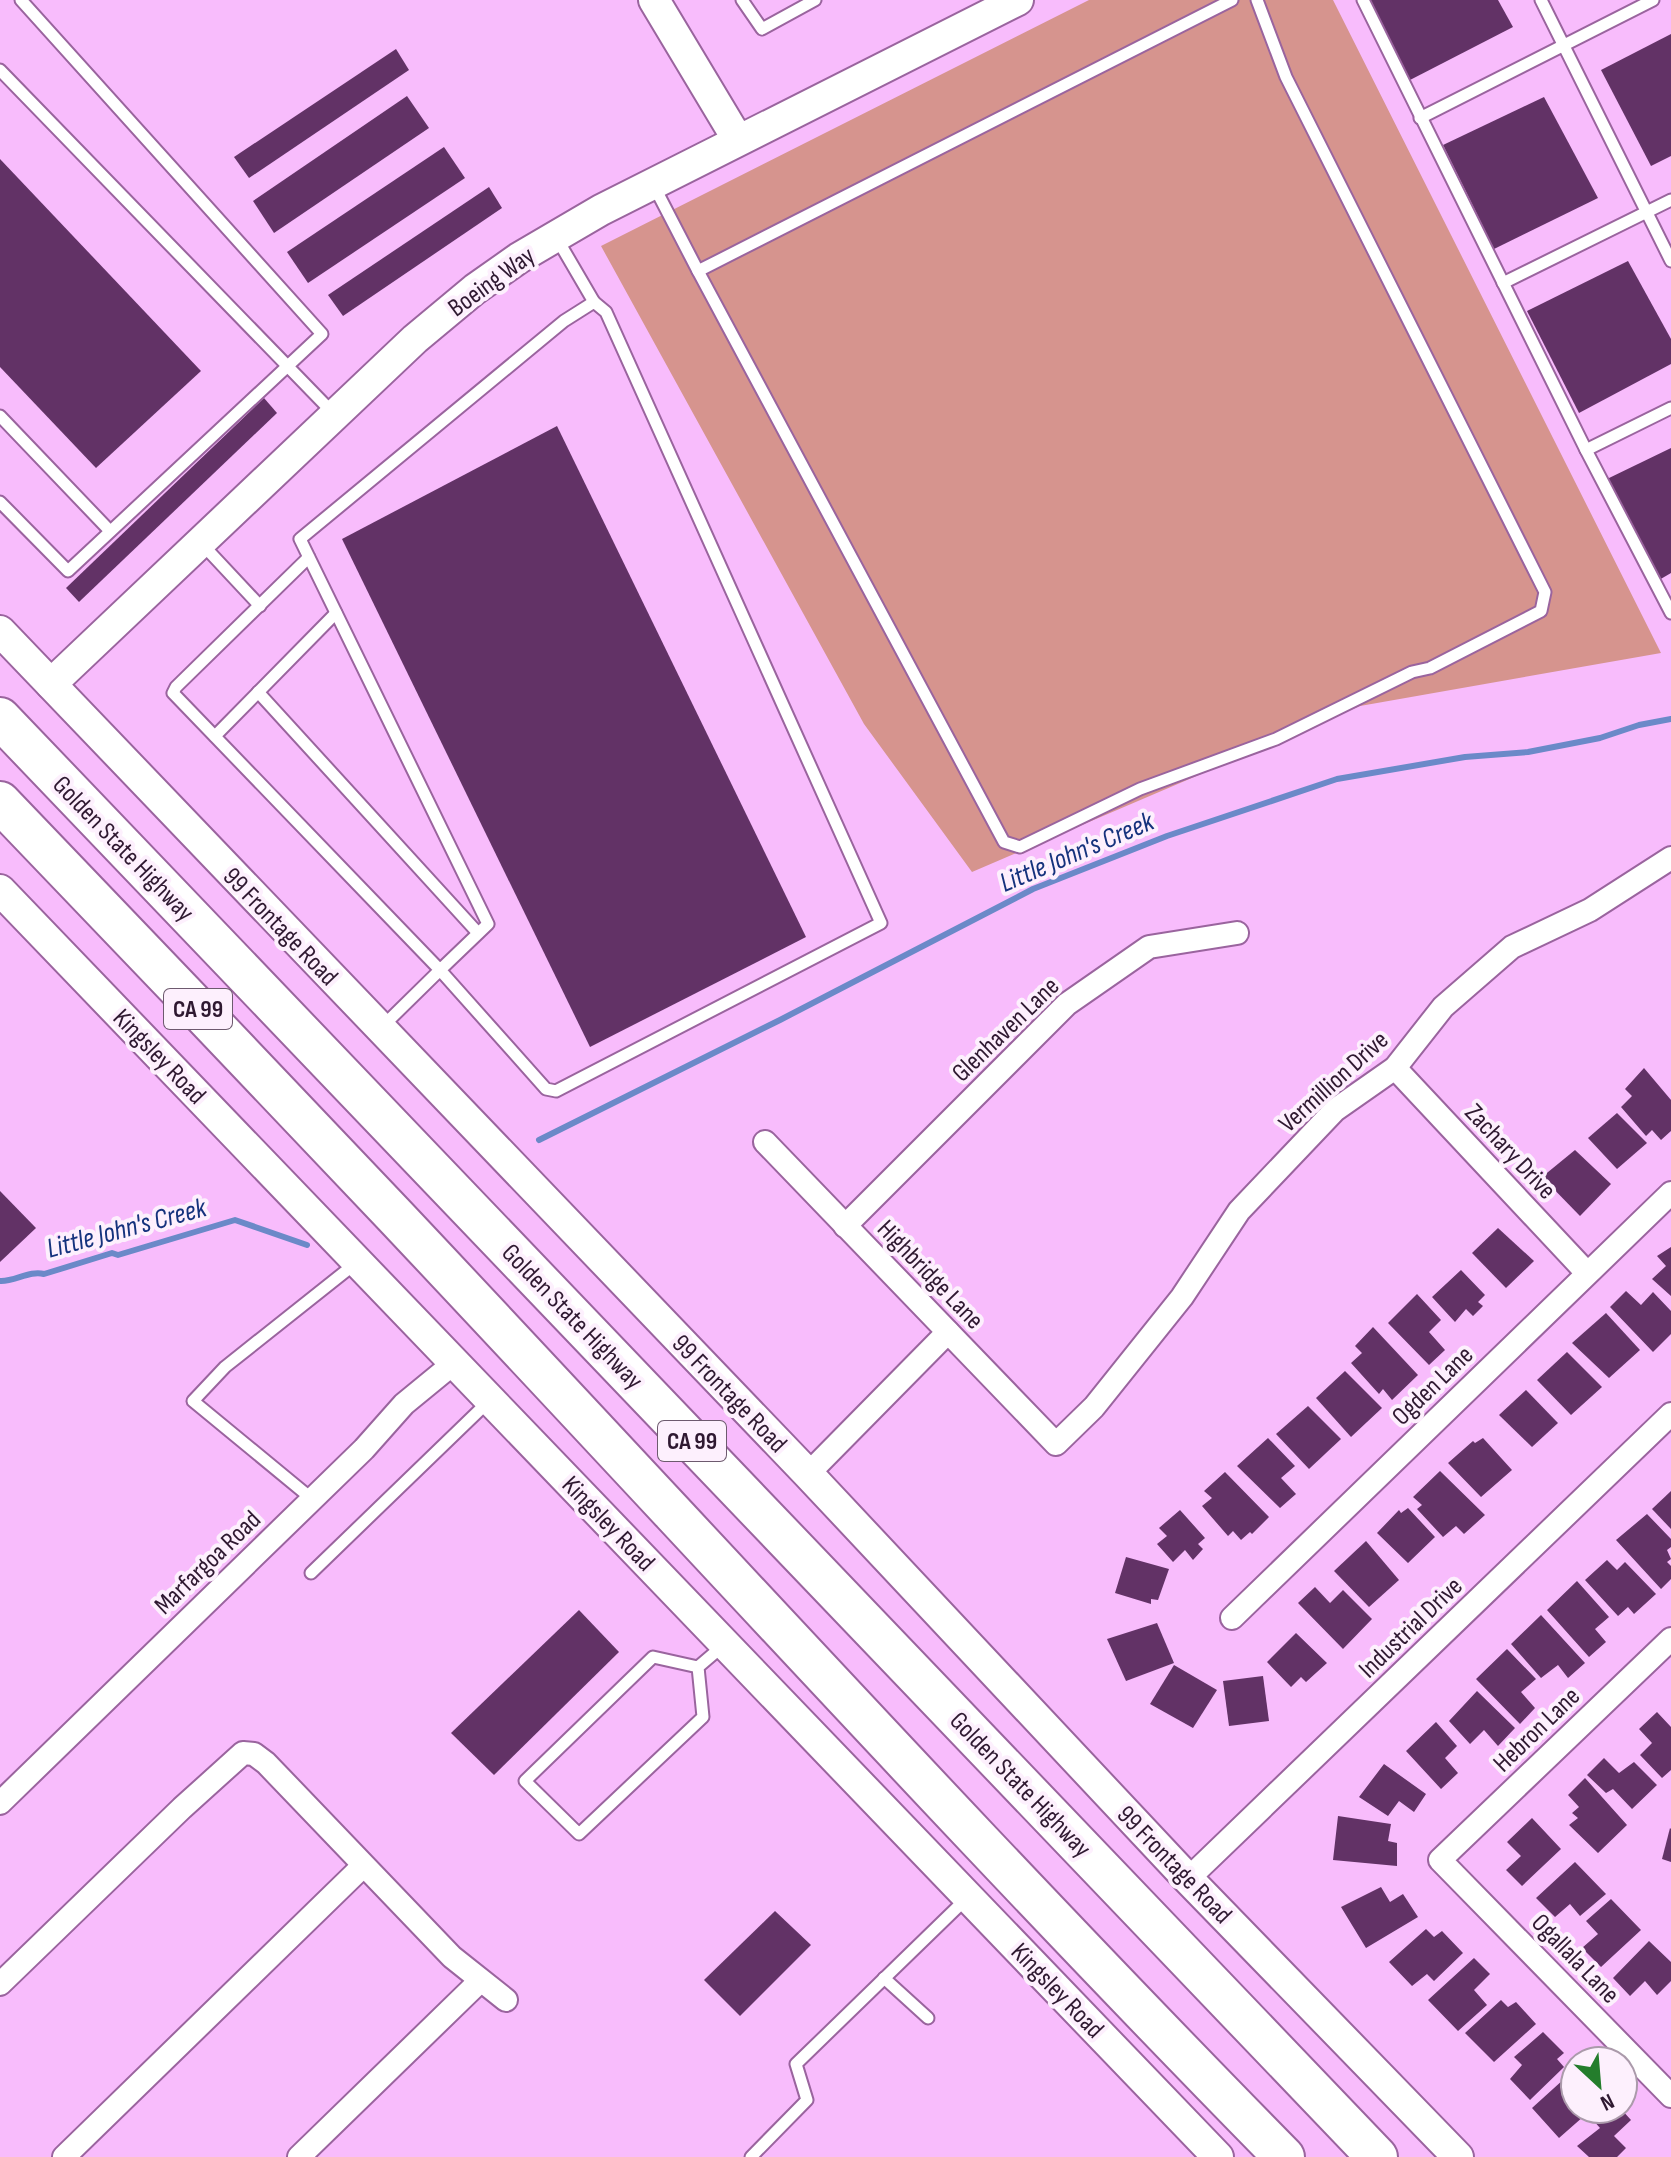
<svg xmlns="http://www.w3.org/2000/svg" width="1671" height="2157" viewBox="0 0 1671 2157" font-family="'Sofia Sans Condensed',sans-serif">
	<style>
		.green { fill: #d6948e }
		.lines { fill: none; stroke-linecap: round; stroke-linejoin: round }
		.stream { stroke: #6b89c8; stroke-width: 6 }
		.building { fill: #623266 }
		.lane-casing { stroke: #9a649e; stroke-width: 15 }
		.street-casing { stroke: #9a649e; stroke-width: 26 }
		.secondary-casing { stroke: #9a649e; stroke-width: 34 }
		.highway-casing { stroke: #9a649e; stroke-width: 44 }
		.lane { stroke: #fff; stroke-width: 11 }
		.street { stroke: #fff; stroke-width: 22 }
		.secondary { stroke: #fff; stroke-width: 30 }
		.highway { stroke: #fff; stroke-width: 40 }
		.labels { text-anchor: middle; stroke-width: 8; stroke-linejoin: round; paint-order: stroke }
		.shield { fill: #fdf0fd; stroke: #6d5a6e; stroke-width: 2 }
		.shield-label { font-size: 24px; font-weight: bold; fill: #2f1931 }
		.street-label { font-size: 26px; fill: #2f1931; stroke: #fdf0fd }
		.water-label { font-size: 28px; font-style: italic; fill: #15327d; stroke: #fdf0fd }
	</style>
	<rect width="100%" height="100%" fill="#f8bcfc"/>
	<polygon class="green" points="1089,0 1333,0 1661,653 1360,706 972,872 864,724 601,246"/>
	<g class="lines">
		<g class="stream">
			<polyline points="539,1140 780,1020 1033,889 1167,836 1337,779 1465,757 1528,752 1600,738 1639,725 1671,719"/>
			<path d="M0,1281c14,1 30,-11 44,-7l68,-21 6,2 117,-35 72,25"/>
		</g>
	</g>
	<g class="building">
		<polygon points="1370,0 1498,0 1513,27 1410,80"/>
		<polygon points="1671,34 1671,156 1651,166 1601,70"/>
		<polygon points="396,49 409,70 249,178 234,157"/>
		<polygon points="407,96 429,128 274,233 253,201"/>
		<polygon points="1544,97 1598,198 1494,249 1443,145"/>
		<polygon points="444,147 465,178 308,283 287,252"/>
		<polygon points="0,159 201,371 96,468 0,367"/>
		<polygon points="489,187 502,208 343,316 328,295"/>
		<polygon points="1628,261 1671,339 1671,364 1579,413 1527,311"/>
		<polygon points="264,398 277,413 79,602 66,588"/>
		<polygon points="557,426 806,937 590,1047 342,539"/>
		<polygon points="1671,448 1671,573 1659,580 1607,479"/>
		<polygon points="1644,1068 1671,1100 1671,1131 1661,1140 1652,1130 1646,1136 1621,1107 1632,1096 1625,1089"/>
		<polygon points="1617,1113 1647,1143 1617,1169 1588,1138"/>
		<polygon points="1575,1150 1611,1184 1580,1216 1542,1177"/>
		<polygon points="0,1191 36,1228 0,1262"/>
		<polygon points="1498,1228 1534,1261 1506,1288 1472,1253"/>
		<polygon points="1671,1247 1671,1296 1652,1279 1666,1266 1657,1256"/>
		<polygon points="1461,1270 1485,1295 1478,1302 1483,1306 1473,1316 1466,1309 1455,1322 1432,1297"/>
		<polygon points="1626,1291 1641,1305 1653,1292 1671,1311 1671,1334 1653,1352 1610,1307"/>
		<polygon points="1417,1294 1441,1320 1429,1332 1445,1350 1429,1365 1388,1323"/>
		<polygon points="1606,1313 1640,1350 1609,1378 1572,1343"/>
		<polygon points="1373,1327 1418,1375 1392,1400 1383,1389 1379,1394 1351,1363 1362,1353 1355,1346"/>
		<polygon points="1567,1352 1602,1387 1571,1415 1537,1380"/>
		<polygon points="1345,1371 1382,1408 1351,1437 1316,1398"/>
		<polygon points="1526,1390 1558,1423 1532,1447 1499,1415"/>
		<polygon points="1308,1406 1341,1439 1309,1469 1276,1434"/>
		<polygon points="1268,1438 1295,1466 1281,1478 1296,1494 1280,1508 1237,1466"/>
		<polygon points="1483,1438 1512,1470 1481,1497 1448,1463 1473,1441 1475,1443"/>
		<polygon points="1440,1471 1485,1515 1464,1534 1456,1526 1443,1537 1417,1509 1422,1505 1413,1497"/>
		<polygon points="1225,1472 1269,1517 1252,1534 1250,1532 1241,1540 1233,1531 1228,1536 1202,1506 1212,1498 1204,1491"/>
		<polygon points="1671,1491 1671,1529 1652,1509"/>
		<polygon points="1408,1508 1435,1537 1408,1563 1377,1533 1399,1510 1401,1513"/>
		<polygon points="1180,1510 1205,1538 1198,1544 1203,1549 1193,1560 1185,1550 1173,1562 1157,1544 1167,1536 1159,1528"/>
		<polygon points="1647,1514 1671,1539 1671,1547 1667,1550 1671,1559 1667,1562 1671,1566 1671,1579 1661,1589 1616,1540"/>
		<polygon points="1366,1541 1399,1580 1369,1607 1334,1571"/>
		<polygon points="1126,1557 1169,1569 1158,1600 1151,1599 1151,1604 1115,1593"/>
		<polygon points="1607,1560 1617,1570 1625,1562 1656,1594 1634,1614 1628,1607 1618,1616 1585,1580"/>
		<polygon points="1577,1581 1609,1617 1595,1629 1606,1642 1589,1657 1547,1610"/>
		<polygon points="1315,1587 1330,1603 1343,1590 1372,1619 1343,1649 1298,1603"/>
		<polygon points="579,1610 619,1652 494,1775 451,1733"/>
		<polygon points="1541,1615 1585,1663 1568,1678 1558,1665 1541,1678 1511,1644"/>
		<polygon points="1157,1623 1174,1663 1126,1681 1107,1639"/>
		<polygon points="1296,1633 1327,1663 1306,1682 1301,1677 1291,1687 1267,1662"/>
		<polygon points="1507,1649 1536,1679 1521,1692 1535,1708 1520,1724 1476,1679"/>
		<polygon points="1174,1665 1217,1690 1193,1728 1150,1704"/>
		<polygon points="1263,1676 1269,1721 1229,1726 1223,1681"/>
		<polygon points="1477,1691 1515,1728 1498,1746 1484,1730 1470,1744 1449,1721"/>
		<polygon points="1657,1712 1671,1727 1671,1770 1662,1778 1640,1755 1652,1743 1639,1729"/>
		<polygon points="1436,1722 1457,1746 1445,1758 1458,1773 1441,1789 1406,1751"/>
		<polygon points="1604,1758 1619,1773 1634,1762 1657,1785 1632,1809 1613,1789 1606,1793 1587,1775"/>
		<polygon points="1384,1764 1426,1794 1414,1812 1399,1801 1388,1816 1359,1797"/>
		<polygon points="1585,1778 1627,1825 1598,1853 1569,1825 1578,1818 1572,1813 1579,1807 1568,1795"/>
		<polygon points="1338,1816 1391,1824 1388,1841 1397,1843 1397,1866 1333,1860"/>
		<polygon points="1532,1818 1561,1849 1522,1886 1506,1870 1521,1856 1507,1842"/>
		<polygon points="1670,1828 1671,1829 1671,1862 1662,1859"/>
		<polygon points="1575,1862 1606,1894 1580,1916 1570,1904 1555,1917 1536,1898"/>
		<polygon points="1381,1887 1390,1902 1403,1894 1418,1917 1366,1948 1341,1907"/>
		<polygon points="1611,1899 1641,1930 1601,1967 1582,1948 1598,1934 1586,1921"/>
		<polygon points="775,1911 811,1945 740,2016 704,1980"/>
		<polygon points="1426,1929 1434,1937 1442,1931 1463,1953 1434,1981 1427,1974 1412,1986 1389,1962"/>
		<polygon points="1649,1941 1671,1962 1671,1981 1657,1995 1645,1981 1630,1996 1613,1978"/>
		<polygon points="1474,1958 1490,1974 1474,1990 1487,2005 1458,2031 1428,2000"/>
		<polygon points="1501,2000 1508,2007 1516,2002 1536,2024 1494,2062 1465,2033"/>
		<polygon points="1543,2032 1564,2053 1557,2059 1564,2067 1530,2100 1510,2079 1522,2065 1514,2057"/>
		<polygon points="1564,2079 1575,2088 1575,2109 1592,2109 1559,2138 1532,2108"/>
		<polygon points="1606,2109 1621,2109 1631,2120 1614,2136 1626,2148 1617,2157 1589,2157 1577,2146 1600,2128 1593,2120"/>
	</g>
	<g class="lines">
		<defs>
			<g id="lane">
				<polyline points="742,0 762,29 815,0"/>
				<polyline points="1363,0 1586,450 1671,613"/>
				<polyline points="1541,0 1671,261"/>
				<polyline points="0,70 334,414"/>
				<polyline points="1420,118 1653,0"/>
				<polyline points="654,186 698,271 1232,0"/>
				<polyline points="556,237 594,302"/>
				<polyline points="698,271 1004,842 1020,847 1140,789 1276,739 1412,672 1430,668 1541,611 1545,592 1286,77 1257,0"/>
				<polyline points="1503,283 1671,200"/>
				<polyline points="0,416 110,531"/>
				<polyline points="1586,450 1671,408"/>
				<polyline points="0,502 68,571 322,334 21,0"/>
				<polyline points="203,545 260,606"/>
				<polyline points="309,557 176,687 173,693 440,970 488,924 300,539 564,321 594,302 606,312 881,923 556,1091 546,1089 440,970 383,1026"/>
				<polyline points="258,692 478,933"/>
				<polyline points="215,736 336,613"/>
				<polyline points="312,1499 193,1401 225,1367 356,1263"/>
				<polyline points="311,1573 490,1400"/>
				<polyline points="698,1667 703,1717 579,1834 525,1781 653,1657 698,1667 725,1644"/>
				<polyline points="884,1978 928,2018"/>
				<polyline points="751,2157 807,2100 796,2064 968,1897"/>
			</g>
			<g id="street">
				<polyline points="1395,1068 1587,1273"/>
				<polyline points="765,1142 1056,1444 1094,1407 1182,1297 1239,1211 1335,1110 1395,1068 1443,1007 1512,947 1590,910 1671,858"/>
				<polyline points="845,1226 1067,1004 1149,947 1237,933"/>
				<polyline points="808,1474 948,1332"/>
				<polyline points="1232,1618 1671,1193"/>
				<polyline points="1671,1639 1440,1860 1671,2096"/>
				<polyline points="0,1803 364,1449 404,1404 454,1363"/>
				<polyline points="1188,1879 1671,1414"/>
				<polyline points="0,1984 182,1808 243,1753 254,1754 266,1763 452,1957 506,2000"/>
				<polyline points="64,2157 363,1866"/>
				<polyline points="299,2157 480,1981"/>
			</g>
			<g id="secondary">
				<polyline points="654,0 738,140"/>
				<polyline points="0,631 808,1474 1188,1879 1458,2157"/>
				<polyline points="51,684 415,339 475,289 519,258 601,210 1018,0"/>
				<polyline points="0,890 1218,2157"/>
			</g>
			<g id="highway">
				<polyline points="0,718 1377,2157"/>
				<path d="M0,802c132,138 264,275 395,414 296,314 586,633 889,941"/>
			</g>
		</defs>
		<use href="#lane" class="lane-casing"/>
		<use href="#street" class="street-casing"/>
		<use href="#secondary" class="secondary-casing"/>
		<use href="#highway" class="highway-casing"/>
		<use href="#lane" class="lane"/>
		<use href="#street" class="street"/>
		<use href="#secondary" class="secondary"/>
		<use href="#highway" class="highway"/>
	</g>
	<g class="labels">
		<g class="shield">
			<rect x="164" y="989" width="68" height="40" rx="6"/>
			<rect x="658" y="1421" width="68" height="40" rx="6"/>
		</g>
		<g class="shield-label">
			<text x="198" y="1017">CA 99</text>
			<text x="692" y="1449">CA 99</text>
		</g>
		<g class="street-label">
			<text transform="translate(491 281) rotate(-36)" y="9">Boeing Way</text>
			<text transform="translate(124 848) rotate(46)" y="9">Golden State Highway</text>
			<text transform="translate(281 926) rotate(46)" y="9">99 Frontage Road</text>
			<text transform="translate(1005 1029) rotate(-44)" y="9">Glenhaven Lane</text>
			<text transform="translate(160 1056) rotate(46)" y="9">Kingsley Road</text>
			<text transform="translate(1333 1081) rotate(-42)" y="9">Vermillion Drive</text>
			<text transform="translate(1511 1151) rotate(47)" y="9">Zachary Drive</text>
			<text transform="translate(931 1274) rotate(46)" y="9">Highbridge Lane</text>
			<text transform="translate(573 1316) rotate(46)" y="9">Golden State Highway</text>
			<text transform="translate(1432 1385) rotate(-44)" y="9">Ogden Lane</text>
			<text transform="translate(730 1393) rotate(46)" y="9">99 Frontage Road</text>
			<text transform="translate(609 1523) rotate(46)" y="9">Kingsley Road</text>
			<text transform="translate(207 1562) rotate(-44)" y="9">Marfargoa Road</text>
			<text transform="translate(1410 1627) rotate(-44)" y="9">Industrial Drive</text>
			<text transform="translate(1536 1729) rotate(-44)" y="9">Hebron Lane</text>
			<text transform="translate(1021 1784) rotate(46)" y="9">Golden State Highway</text>
			<text transform="translate(1175 1864) rotate(46)" y="9">99 Frontage Road</text>
			<text transform="translate(1576 1958) rotate(46)" y="9">Ogallala Lane</text>
			<text transform="translate(1058 1990) rotate(46)" y="9">Kingsley Road</text>
		</g>
		<g class="water-label">
			<text transform="translate(1076 851) rotate(-23)" y="10">Little John's Creek</text>
			<text transform="translate(126 1227) rotate(-15)" y="10">Little John's Creek</text>
		</g>
	</g>
	<g transform="translate(1599 2085) rotate(154)"><circle r="38" fill="#fdf0fd" stroke="#ab9aab" stroke-width="2"/>
	<path d="M0-6L14 30L0 20L-14 30Z" fill="#247d2c"/>
	<text y="-12" font-size="22" font-weight="bold" text-anchor="middle" fill="#2f1931">N</text>
	</g>
</svg>
